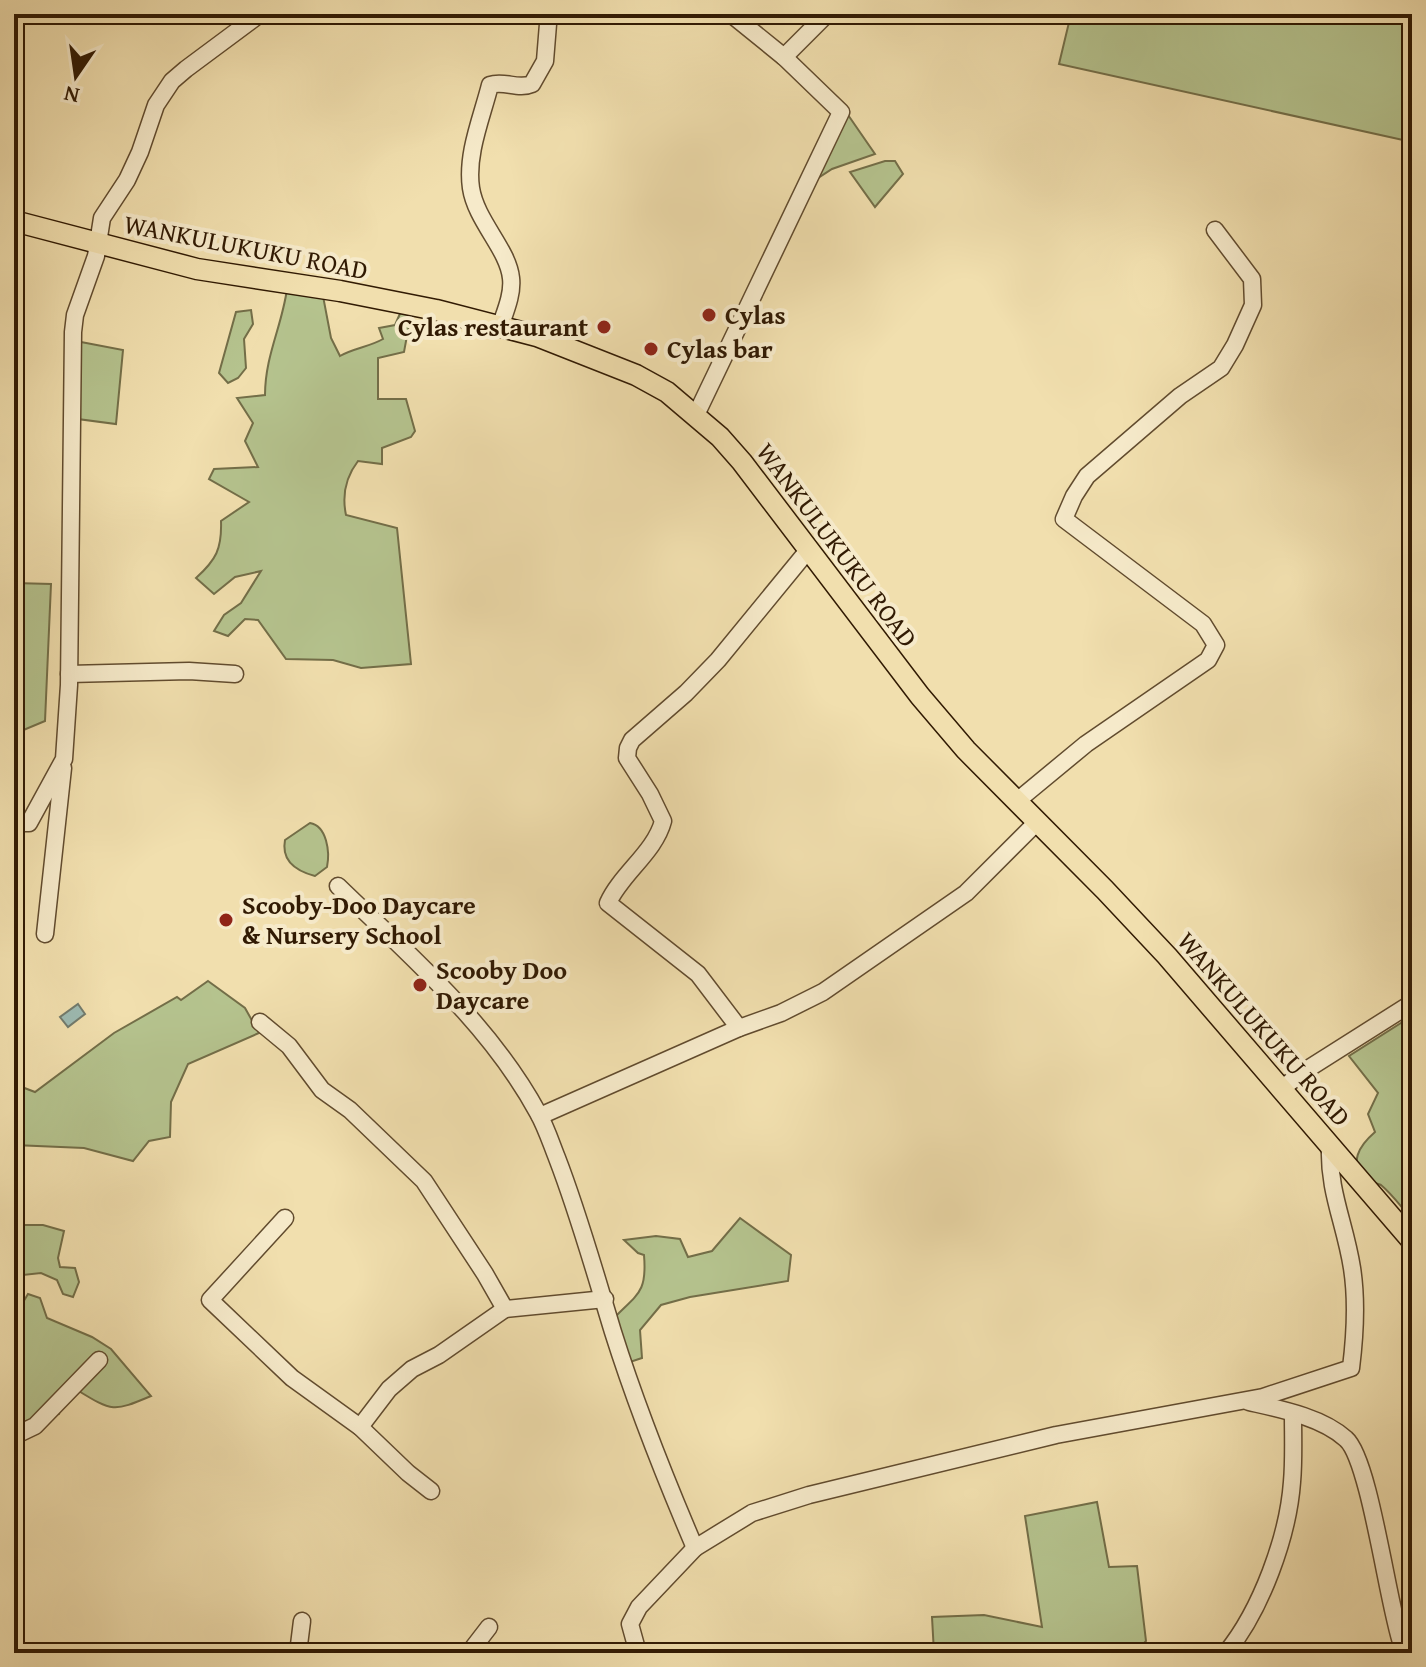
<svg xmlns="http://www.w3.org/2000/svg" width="1426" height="1667" viewBox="0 0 1426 1667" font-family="'Gentium Book Plus',serif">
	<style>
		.green { fill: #b5c38e; stroke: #736e48; stroke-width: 2 }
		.water { fill: #9dbbb3; stroke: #727b6d; stroke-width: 2 }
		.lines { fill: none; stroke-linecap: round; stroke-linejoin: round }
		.minor-casing { stroke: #614b2e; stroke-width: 19 }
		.major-casing { stroke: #311a03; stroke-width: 23 }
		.minor { stroke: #f6eaca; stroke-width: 16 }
		.major { stroke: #f1dfae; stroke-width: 20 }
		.poi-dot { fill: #8f2418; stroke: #f6eaca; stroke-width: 3 }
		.labels { text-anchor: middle; stroke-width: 8; stroke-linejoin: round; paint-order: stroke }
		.street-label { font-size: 26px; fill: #311a03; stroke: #f6eaca }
		.poi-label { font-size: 26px; font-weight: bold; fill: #311a03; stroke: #f6eaca; text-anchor: start }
	</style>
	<rect width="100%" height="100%" fill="#f1dfae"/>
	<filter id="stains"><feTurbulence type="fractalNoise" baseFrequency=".0025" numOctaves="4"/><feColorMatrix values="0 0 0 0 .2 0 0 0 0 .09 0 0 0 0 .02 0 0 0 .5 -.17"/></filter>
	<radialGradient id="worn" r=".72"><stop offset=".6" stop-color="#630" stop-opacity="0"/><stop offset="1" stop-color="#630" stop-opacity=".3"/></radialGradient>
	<g class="green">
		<polygon points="1071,14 1412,14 1412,142 1059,64"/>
		<polygon points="846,112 875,154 832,169 815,180"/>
		<polygon points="885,161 895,161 903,174 875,207 850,172"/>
		<path d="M287,289l36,7 8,42 9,18c14,-8 29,-9 43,-17l-4,-11 16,-3 7,-16 9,5 -7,38 -26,6v41h28l9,32 -4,6 -29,11v16l-24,-3c-13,17 -16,35 -12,54l51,13 14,136 -50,4 -28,-8 -47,-1 -28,-39 -13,-1 -17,17 -14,-5 10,-16 17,-12 20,-32 -26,6 -21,17 -18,-16c20,-18 26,-29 25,-57l28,-19 -40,-23 5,-10 44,-2 -13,-26 8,-18 -16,-25 28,-3c0,-39 17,-69 22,-106z"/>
		<polygon points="251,310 253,324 244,339 246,368 238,378 228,383 219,373 236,312"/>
		<polygon points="81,342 123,350 116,424 78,419 77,382"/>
		<polygon points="14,583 51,584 45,721 14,734"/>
		<path d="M310,823c17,3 20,29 17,44l-12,9c-19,-5 -34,-15 -30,-36z"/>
		<polygon points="208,981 245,1008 259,1033 188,1064 171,1102 170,1137 149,1141 133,1161 84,1148 14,1145 14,1084 35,1092 114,1033 177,997 181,1000"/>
		<path d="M1412,1016v203c-10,-11 -20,-25 -31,-34 -4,-2 -9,-2 -12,-5 -23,-16 -9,-35 6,-48l-7,-18 10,-21 -29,-37z"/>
		<path d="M740,1218l51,37 -3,26 -98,16 -29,8 -21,25 2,28 -12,4 -14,-46c23,-23 31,-25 28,-61l-6,-2 -14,-13 32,-4 24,3 8,18 24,-6z"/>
		<polygon points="14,1225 43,1225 64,1231 58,1258 60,1267 75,1268 79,1282 73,1297 63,1294 57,1280 41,1273 14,1276"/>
		<path d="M28,1294l12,4 7,20 45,19 19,12 40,47c-38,16 -38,16 -74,-6l-15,13 -3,11 -21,6 -24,2v-117l5,4z"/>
		<polygon points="1097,1502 1109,1567 1137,1566 1146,1641 1135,1653 934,1653 932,1617 984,1615 1042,1627 1025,1516"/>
	</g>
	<polygon class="water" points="78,1004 85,1014 68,1027 60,1017"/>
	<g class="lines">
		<defs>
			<g id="minor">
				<polyline points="784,57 827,14"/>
				<path d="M500,327c5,-15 13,-33 11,-49 -3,-29 -35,-57 -40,-90 -5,-34 11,-71 19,-103 14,-5 28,5 42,-1l13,-23 3,-37"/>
				<polyline points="696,415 841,112 784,57 731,14"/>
				<polyline points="69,674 189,671 235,674"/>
				<polyline points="1017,801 1086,744 1208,660 1216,645 1203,624 1064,519 1074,496 1087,476 1180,396 1221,368 1235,345 1253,305 1252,279 1215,230"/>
				<polyline points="14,823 29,823 64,759 69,685 73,332 75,315 96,256 102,218 127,180 140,152 156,105 172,81 186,69 260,14"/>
				<path d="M338,886c71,69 152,138 200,227 8,14 13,30 19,45 22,57 38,115 56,174 23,73 52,146 82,216"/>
				<polyline points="45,934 63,768"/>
				<polyline points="260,1022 289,1046 322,1090 350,1110 424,1181 485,1274 505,1309 605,1299"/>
				<path d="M739,1028l-41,-54 -90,-71c13,-29 47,-51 55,-82l-13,-27 -23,-36 1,-10 4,-8 54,-47 32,-33 91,-111"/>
				<polyline points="1280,1090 1303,1072 1412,1003"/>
				<polyline points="540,1116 739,1028 781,1013 823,992 966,893 1038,821"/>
				<polyline points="285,1218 210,1300 292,1378 360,1427 408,1473 431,1491"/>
				<path d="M1249,1402c31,7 73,15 97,37 24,21 42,167 56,206v8"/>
				<polyline points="360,1427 389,1389 412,1369 439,1355 505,1309"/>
				<polyline points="14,1436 35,1426 99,1360"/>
				<polyline points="298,1653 302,1621"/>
				<polyline points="469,1653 489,1627"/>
				<path d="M638,1653l-8,-29 9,-17 56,-59 57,-35 57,-18 247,-60 207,-38 88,-29c4,-32 6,-68 1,-100 -7,-45 -24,-77 -22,-123"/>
				<path d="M1226,1653c35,-43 62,-116 66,-171 2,-22 1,-45 1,-68"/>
			</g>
			<polyline id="major" points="14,221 197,269 340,291 436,310 537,336 636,375 667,392 720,437 742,462 920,696 966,750 1105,890 1167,956 1412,1241"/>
		</defs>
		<use href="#minor" class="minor-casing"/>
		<use href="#major" class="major-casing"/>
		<use href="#minor" class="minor"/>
		<use href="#major" class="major"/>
	</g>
	<g class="poi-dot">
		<circle cx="709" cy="315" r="8"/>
		<circle cx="604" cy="327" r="8"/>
		<circle cx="651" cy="349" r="8"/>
		<circle cx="226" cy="920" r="8"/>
		<circle cx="420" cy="985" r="8"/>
	</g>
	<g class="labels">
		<g class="street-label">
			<text transform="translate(246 247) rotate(11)" y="9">WANKULUKUKU ROAD</text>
			<text transform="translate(837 545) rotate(53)" y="9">WANKULUKUKU ROAD</text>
			<text transform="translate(1264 1029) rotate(49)" y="9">WANKULUKUKU ROAD</text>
		</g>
		<g class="poi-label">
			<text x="725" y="324">Cylas</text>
			<text x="588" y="336" text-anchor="end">Cylas restaurant</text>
			<text x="667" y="358">Cylas bar</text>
			<text x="242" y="914">Scooby-Doo Daycare<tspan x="242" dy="30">&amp; Nursery School</tspan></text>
			<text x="436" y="979">Scooby Doo<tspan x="436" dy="30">Daycare</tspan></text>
		</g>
	</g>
	<rect width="1426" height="1667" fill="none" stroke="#f1dfae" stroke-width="48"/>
	<rect x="16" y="16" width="1394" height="1635" fill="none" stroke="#311a03" stroke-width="4"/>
	<rect x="24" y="24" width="1378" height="1619" fill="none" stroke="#311a03" stroke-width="2"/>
	<g transform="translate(76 76) rotate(193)" stroke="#f6eaca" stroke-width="6" paint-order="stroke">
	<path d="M0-6L14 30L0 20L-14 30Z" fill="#311a03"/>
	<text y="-12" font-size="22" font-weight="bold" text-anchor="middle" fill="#311a03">N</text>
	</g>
	<rect width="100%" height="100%" filter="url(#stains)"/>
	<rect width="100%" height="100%" fill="url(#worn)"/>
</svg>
